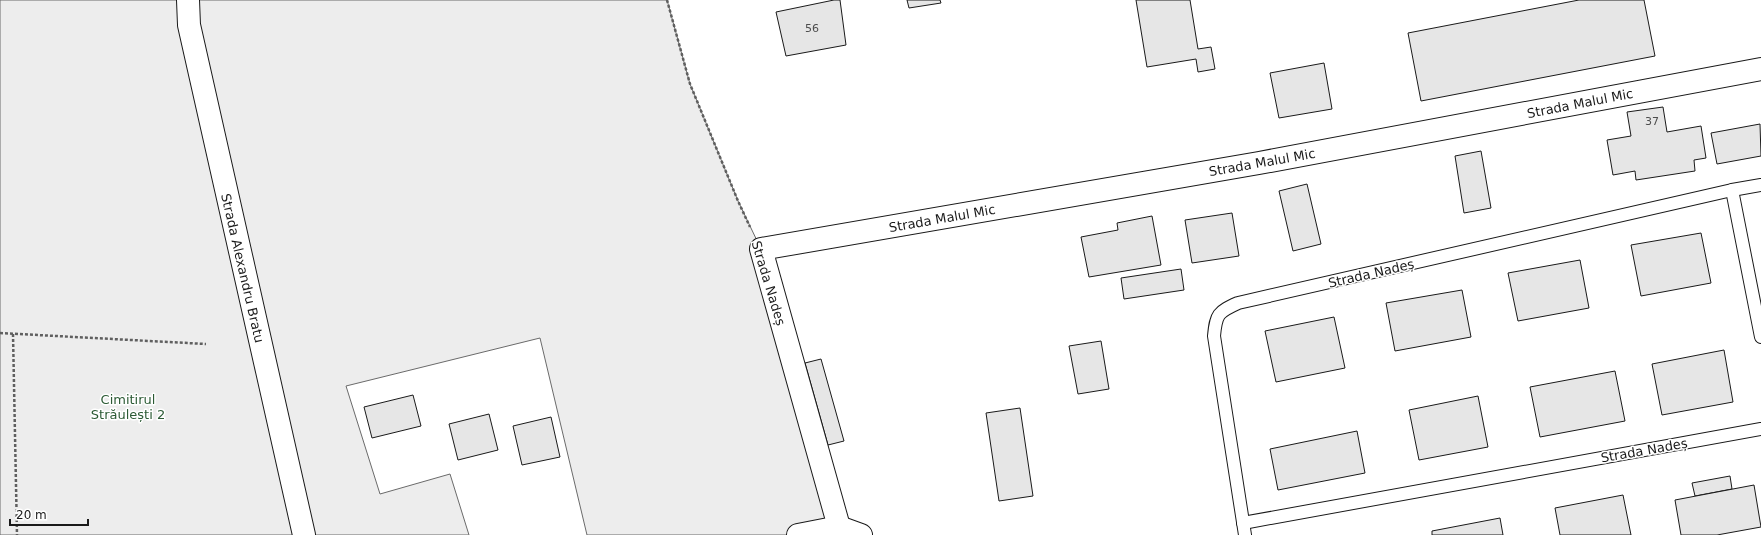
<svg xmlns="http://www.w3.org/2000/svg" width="1761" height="535" viewBox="0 0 1761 535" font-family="'DejaVu Sans',sans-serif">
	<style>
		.built { fill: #ededed; stroke: #6a6a6a }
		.building { fill: #e6e6e6; stroke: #1a1a1a }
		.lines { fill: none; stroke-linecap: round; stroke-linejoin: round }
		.service-casing { stroke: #1a1a1a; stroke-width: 14 }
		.minor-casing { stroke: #1a1a1a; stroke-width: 24 }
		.path { stroke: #5f5f5f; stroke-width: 2.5; stroke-dasharray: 3 2; stroke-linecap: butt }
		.service { stroke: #fff; stroke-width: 12 }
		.minor { stroke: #fff; stroke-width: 22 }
		.labels { text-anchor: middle; stroke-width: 3; stroke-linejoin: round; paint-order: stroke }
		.number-label { font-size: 11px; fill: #4d4d4d }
		.street-label { font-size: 13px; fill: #1a1a1a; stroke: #fff }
		.park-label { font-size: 13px; fill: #2b5a34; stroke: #fff }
	</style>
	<rect width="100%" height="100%" fill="#fff"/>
	<polygon class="built" points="0,0 667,0 690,84 738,201 761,249 839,527 798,535 587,535 540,338 346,386 380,494 450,474 469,535 0,535"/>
	<g class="building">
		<polygon points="834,0 840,0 846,45 786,56 776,12"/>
		<polygon points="907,0 940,0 941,3 909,8"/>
		<polygon points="1136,0 1190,0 1198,49 1211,47 1215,69 1198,72 1196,59 1147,67"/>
		<polygon points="1579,0 1644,0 1655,56 1421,101 1408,33"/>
		<polygon points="1324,63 1332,109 1279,118 1270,73"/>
		<polygon points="1663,107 1667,132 1701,126 1706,158 1694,160 1695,171 1636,180 1635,171 1613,175 1607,140 1631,136 1627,112"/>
		<polygon points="1760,124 1761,156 1717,164 1711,133"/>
		<polygon points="1481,151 1491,208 1464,213 1455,156"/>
		<polygon points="1307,184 1321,244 1293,251 1279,191"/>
		<polygon points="1232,213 1239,256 1192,263 1185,220"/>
		<polygon points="1152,216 1161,265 1089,277 1081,237 1118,230 1117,223"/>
		<polygon points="1701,233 1711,283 1641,296 1631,245"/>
		<polygon points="1580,260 1589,308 1518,321 1508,273"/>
		<polygon points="1181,269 1184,290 1124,299 1121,278"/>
		<polygon points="1462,290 1471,337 1395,351 1386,303"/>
		<polygon points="1334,317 1345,368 1276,382 1265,331"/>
		<polygon points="1101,341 1109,389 1078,394 1069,346"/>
		<polygon points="1724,350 1733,402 1662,415 1652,364"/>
		<polygon points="821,359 844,441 828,445 805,363"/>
		<polygon points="1615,371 1625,421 1540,437 1530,387"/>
		<polygon points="413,395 421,426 372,438 364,407"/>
		<polygon points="1478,396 1488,447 1419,460 1409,410"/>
		<polygon points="1020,408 1033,496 999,501 986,413"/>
		<polygon points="489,414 498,450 458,460 449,424"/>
		<polygon points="551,417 560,457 522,465 513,426"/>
		<polygon points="1357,431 1365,473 1278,490 1270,449"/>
		<polygon points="1730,476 1732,489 1695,496 1692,483"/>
		<polygon points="1754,485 1761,527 1717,535 1681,535 1675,500"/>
		<polygon points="1623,495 1631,535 1560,535 1555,508"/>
		<polygon points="1500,518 1503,535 1432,535 1432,531"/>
	</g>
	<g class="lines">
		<defs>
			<g id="service">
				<polyline points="1732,190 1761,337"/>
				<polyline points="1243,523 1761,429"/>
				<path d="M1245,535l-31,-199c2,-22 4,-24 24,-33l494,-113 29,-5"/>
			</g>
			<g id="minor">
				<polyline points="188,0 189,25 304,535"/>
				<polyline points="839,527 761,249 1259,163 1761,69"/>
				<polyline points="839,527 861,535"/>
				<polyline points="798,535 839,527"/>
			</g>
		</defs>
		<use href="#service" class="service-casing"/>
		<use href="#minor" class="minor-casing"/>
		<g class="path">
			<polyline points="667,0 690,84 738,201 750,227"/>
			<polyline points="0,333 206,344"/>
			<polyline points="13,334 17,535"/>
		</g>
		<use href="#service" class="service"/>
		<use href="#minor" class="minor"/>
	</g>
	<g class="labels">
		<g class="number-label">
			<text x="812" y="32">56</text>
			<text x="1652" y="125">37</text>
		</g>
		<g class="street-label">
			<text transform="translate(1580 103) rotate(-11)" y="5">Strada Malul Mic</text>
			<text transform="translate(1262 162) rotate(-10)" y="5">Strada Malul Mic</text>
			<text transform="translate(942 218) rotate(-10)" y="5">Strada Malul Mic</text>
			<text transform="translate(243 268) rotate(77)" y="5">Strada Alexandru Bratu</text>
			<text transform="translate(1371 273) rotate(-13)" y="5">Strada Nadeș</text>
			<text transform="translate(769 283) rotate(73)" y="5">Strada Nadeș</text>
			<text transform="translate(1644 450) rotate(-10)" y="5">Strada Nadeș</text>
		</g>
		<g class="park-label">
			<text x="128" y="404">Cimitirul<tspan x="128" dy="15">Străulești 2</tspan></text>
		</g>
	</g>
	<path d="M10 519v6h78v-6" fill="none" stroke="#1a1a1a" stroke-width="2"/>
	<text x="16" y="519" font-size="12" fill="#1a1a1a" stroke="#ffffff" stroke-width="3" paint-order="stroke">20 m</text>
</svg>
